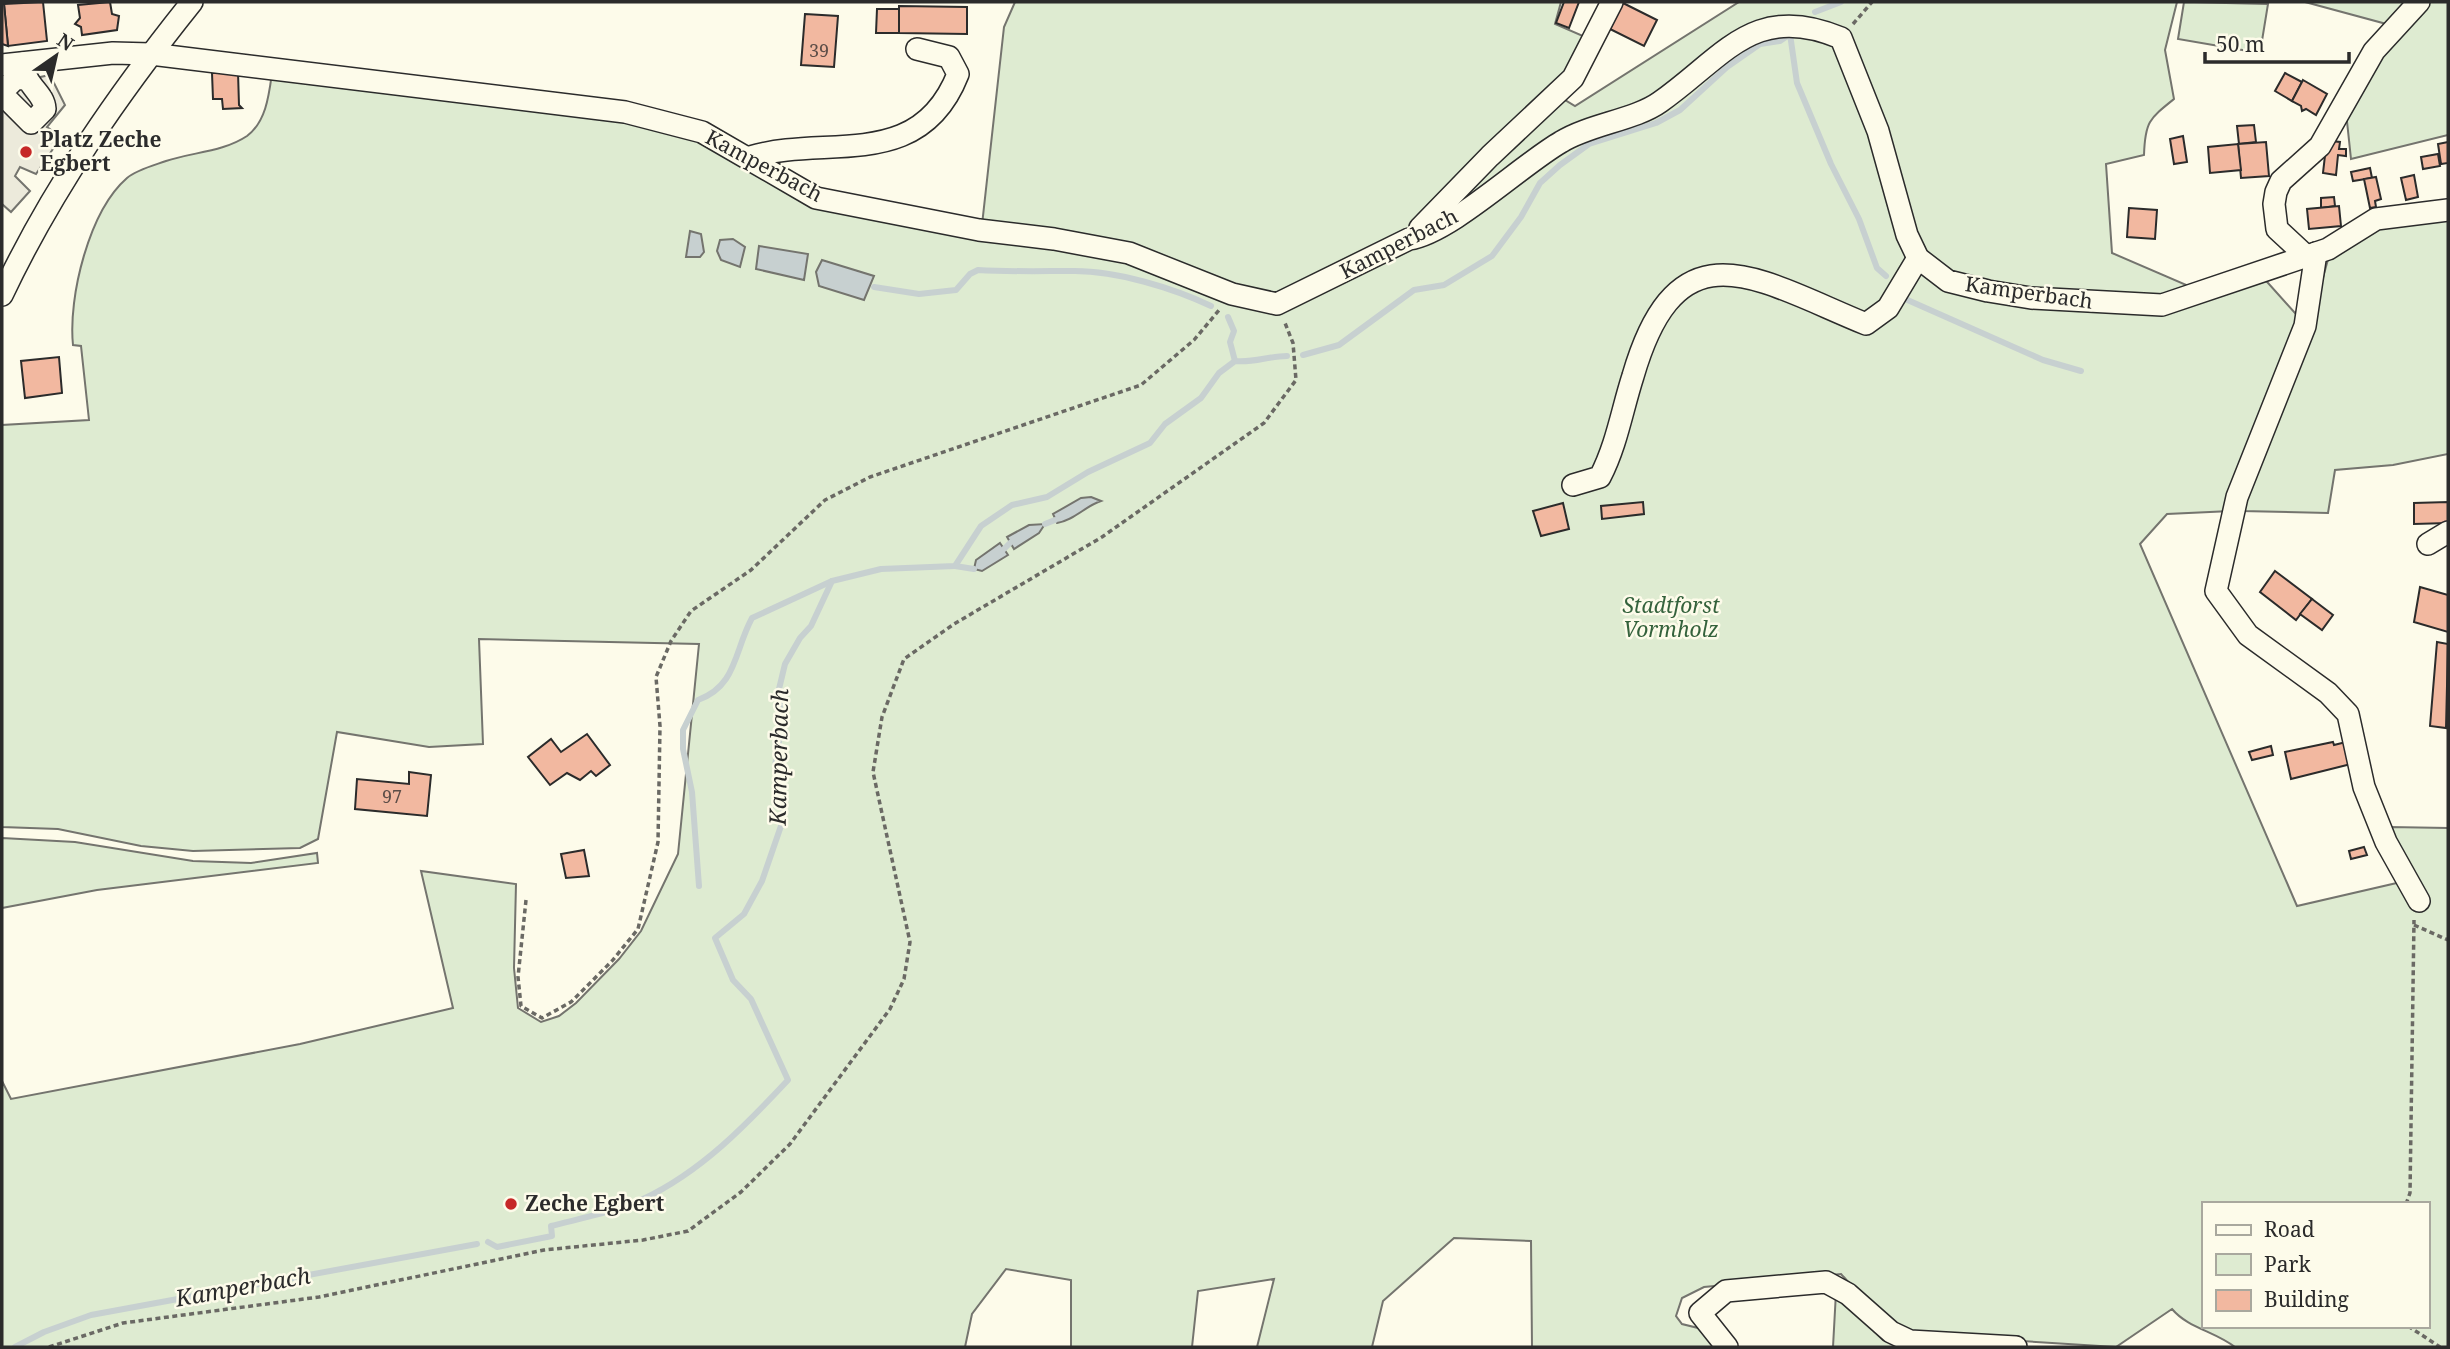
<svg xmlns="http://www.w3.org/2000/svg" width="2450" height="1349" viewBox="0 0 2450 1349" font-family="'Noto Serif',serif">
	<style>
		.green { fill: #deebd1; stroke: #74746e; stroke-width: 2; fill-rule: evenodd }
		.parking { fill: #eceadb; stroke: #74746e; stroke-width: 2 }
		.water { fill: #c7d0d0; stroke: #74746e; stroke-width: 2 }
		.lines { fill: none; stroke-linecap: round; stroke-linejoin: round }
		.stream { stroke: #c7d0d0; stroke-width: 6 }
		.building { fill: #f2b8a0; stroke: #2b2b2b; stroke-width: 2 }
		.minor-casing { stroke: #2b2b2b; stroke-width: 24 }
		.path { stroke: #6a6964; stroke-width: 3.5; stroke-dasharray: 5 3.5; stroke-linecap: butt }
		.minor { stroke: #fdfbea; stroke-width: 21 }
		.poi-dot { fill: #c62828; stroke: #fdfbea; stroke-width: 2.5 }
		.labels { text-anchor: middle; stroke-width: 5; stroke-linejoin: round; paint-order: stroke }
		.number-label { font-size: 18px; fill: #5d4e48 }
		.poi-label { font-size: 21px; font-weight: bold; fill: #2b2b2b; stroke: #fdfbea; text-anchor: start }
		.street-label { font-size: 21px; fill: #2b2b2b; stroke: #fdfbea }
		.park-label { font-size: 21px; font-style: italic; fill: #34623c; stroke: #fdfbea }
		.water-label { font-size: 23px; font-style: italic; fill: #2b2b2b; stroke: #fdfbea }
	</style>
	<rect width="100%" height="100%" fill="#fdfbea"/>
	<g class="green">
		<path d="M1015,2h546l-6,22 28,12 -26,59 18,11 164,-104h438l-12,48 9,49c-25,20 -29,23 -30,56l-38,9 6,89 86,37 -39,11 -75,-3 -2,6 74,7 19,-4 85,-33 44,49 -60,148 -13,40 -64,3 -27,30 157,362 117,-27 -24,-52 58,1v519h-213c-21,-16 -47,-19 -63,-38l-56,38 -204,-13c-30,-12 -49,-36 -71,-60l-137,13 -22,11 -6,18 6,8 16,4 18,19h-184l-1,-106 -77,-3 -71,63 -11,46h-115l17,-68 -76,12 -6,56h-121v-67l-65,-11 -34,45 -7,33h-963v-266l9,18 289,-55 153,-36 -32,-137 95,13 -2,84 4,40 23,14 18,-6 17,-13 43,-44 22,-28 37,-77 21,-210 -220,-5 4,105 -54,3 -92,-15 -19,107 -18,9 -107,3 -52,-5 -83,-17 -56,-2v-402l87,-5 -8,-74 -8,-1c-5,-48 16,-134 54,-167 9,-8 28,-13 39,-17 27,-9 57,-9 81,-25 19,-14 22,-41 25,-63l338,40 85,20 119,68 163,33 150,21 107,43 46,10 119,-60 -2,-6 -112,53 -68,-13 -90,-38 -145,-19 22,-198zM2203,1204h224v122h-224z"/>
		<polygon points="2184,2 2268,4 2260,53 2178,39"/>
		<polygon points="2305,2 2414,2 2394,26"/>
		<polygon points="2425,2 2448,2 2448,135 2351,159 2346,112 2370,64"/>
		<polygon points="2448,215 2448,454 2393,465 2335,470 2328,513 2242,511 2309,329 2330,252 2363,228"/>
		<polygon points="2,838 75,842 193,861 251,863 317,853 318,863 97,890 2,908"/>
		<polygon points="1836,1292 1883,1340 1909,1347 1833,1347"/>
	</g>
	<polygon class="parking" points="50,75 65,105 47,127 61,137 36,174 20,167 15,176 30,191 11,212 2,204 2,85"/>
	<g class="water">
		<polygon points="690,231 701,234 704,252 700,257 686,257"/>
		<polygon points="733,239 745,247 740,267 721,260 717,251 720,240"/>
		<polygon points="759,246 808,254 804,280 756,269"/>
		<polygon points="822,260 874,276 864,300 819,286 816,272"/>
		<path d="M1091,497l10,4c-16,5 -26,19 -44,22l-4,-9 28,-16z"/>
		<polygon points="1045,524 1039,533 1014,549 1007,537 1029,525"/>
		<polygon points="1000,543 1008,555 982,571 974,569 976,560"/>
	</g>
	<g class="lines">
		<g class="stream">
			<polyline points="1815,12 1841,2"/>
			<path d="M874,287l45,7 37,-4 14,-16 8,-4c33,2 65,1 97,1 42,0 98,17 136,35"/>
			<polyline points="1903,298 2043,360 2081,371"/>
			<polyline points="1228,317 1234,331 1230,342 1235,361"/>
			<polyline points="1303,355 1339,345 1414,290 1444,285 1492,256 1521,217 1540,183 1560,165 1589,144 1656,123 1680,110 1727,67 1760,44 1780,41 1790,34 1797,83 1831,164 1859,219 1877,268 1886,276"/>
			<polyline points="1045,524 1055,520"/>
			<polyline points="1004,549 1010,543"/>
			<polyline points="955,566 974,569"/>
			<path d="M699,886l-7,-94 -9,-43v-19l15,-30c39,-14 36,-49 54,-82l80,-37"/>
			<path d="M488,1242l9,5 55,-11 -1,-10c31,-8 63,-14 92,-27 58,-27 103,-74 145,-119l-37,-81 -18,-19 -18,-42 29,-24 18,-33 20,-58 1,-13 -8,-44 6,-37 -2,-40 6,-25 15,-26 11,-12 21,-45 49,-12 74,-3 26,-40 31,-21 35,-8 41,-25 62,-29 15,-19 36,-26 18,-25 16,-12c19,2 33,-5 52,-5"/>
			<polyline points="15,1347 44,1332 91,1315 477,1244"/>
		</g>
	</g>
	<g class="building">
		<polygon points="43,2 47,41 8,46 4,4"/>
		<polygon points="110,2 112,14 119,16 117,30 82,35 81,27 75,24 80,18 78,5"/>
		<polygon points="1564,2 1579,2 1569,28 1556,23"/>
		<polygon points="1623,3 1657,20 1644,46 1610,29"/>
		<polygon points="2,4 4,4 8,46 2,44"/>
		<polygon points="899,6 967,7 967,34 899,33"/>
		<polygon points="877,9 899,9 899,33 876,33"/>
		<polygon points="805,14 838,16 834,67 801,65"/>
		<polygon points="238,72 239,105 242,108 223,109 222,99 213,99 212,73"/>
		<polygon points="2285,73 2302,82 2292,101 2275,91"/>
		<polygon points="2303,80 2327,94 2316,115 2306,109 2302,111 2301,106 2292,101"/>
		<polygon points="2254,125 2256,142 2239,144 2237,126"/>
		<polygon points="2183,136 2187,162 2174,164 2170,139"/>
		<polygon points="2331,141 2340,142 2339,149 2346,149 2346,156 2338,155 2336,175 2323,173 2326,147"/>
		<polygon points="2266,142 2269,176 2241,178 2238,144"/>
		<polygon points="2448,142 2448,163 2441,164 2438,144"/>
		<polygon points="2238,144 2241,170 2210,173 2208,147"/>
		<polygon points="2438,154 2440,166 2423,169 2421,157"/>
		<polygon points="2370,168 2372,178 2353,181 2351,172"/>
		<polygon points="2414,175 2418,197 2406,200 2401,178"/>
		<polygon points="2376,177 2381,199 2375,201 2376,207 2370,208 2364,179"/>
		<polygon points="2334,197 2335,206 2321,208 2321,198"/>
		<polygon points="2339,206 2341,226 2309,229 2307,209"/>
		<polygon points="2129,208 2157,210 2155,239 2127,237"/>
		<polygon points="59,357 62,393 25,398 21,361"/>
		<polygon points="1643,502 1644,514 1602,519 1601,506"/>
		<polygon points="2448,502 2448,523 2414,524 2414,503"/>
		<polygon points="1563,503 1569,529 1541,536 1533,511"/>
		<polygon points="2275,571 2312,599 2296,620 2260,592"/>
		<polygon points="2420,587 2448,595 2448,632 2414,622"/>
		<polygon points="2312,599 2333,615 2322,630 2300,614"/>
		<polygon points="2437,642 2448,644 2446,728 2430,726"/>
		<polygon points="587,734 610,765 596,776 591,771 580,780 567,773 550,785 528,757 551,739 561,752"/>
		<polygon points="2333,742 2334,745 2346,742 2351,764 2291,779 2285,752"/>
		<polygon points="2271,746 2273,755 2252,760 2249,752"/>
		<polygon points="409,772 431,775 427,816 355,809 357,779 409,784"/>
		<polygon points="2364,847 2367,855 2351,859 2349,851"/>
		<polygon points="584,850 589,876 566,878 561,854"/>
	</g>
	<g class="lines">
		<defs>
			<g id="minor">
				<path d="M23,63c2,24 21,29 22,46l-14,14 -27,-27 1,-7 11,-11 8,1"/>
				<path d="M2,65l111,-12 38,1 474,58 77,20 114,66 163,32 75,9 75,14 103,41 45,10 132,-65c41,-6 112,-74 152,-97 29,-18 74,-22 99,-40 64,-45 94,-101 181,-64l37,93 29,104 11,23 30,23 40,10 43,7 131,7 166,-56 48,-30 72,-9"/>
				<path d="M750,157c77,-23 169,16 208,-83l-9,-17 -32,-8"/>
				<polyline points="1420,228 1490,156 1573,78 1612,2"/>
				<polyline points="2316,253 2305,326 2237,497 2216,591 2248,635 2328,693 2348,714 2364,787 2386,842 2419,901"/>
				<polyline points="2305,255 2277,229 2274,204 2276,192 2281,181 2320,146 2374,51 2419,2"/>
				<path d="M2,295c50,-106 117,-202 190,-293"/>
				<path d="M1573,485l27,-8c17,-33 22,-67 33,-101 45,-155 123,-97 233,-52l22,-16 30,-50"/>
				<polyline points="2428,544 2448,532"/>
				<polyline points="1727,1347 1700,1313 1726,1291 1826,1282 1848,1294 1891,1332 1910,1341 2016,1347"/>
			</g>
		</defs>
		<use href="#minor" class="minor-casing"/>
		<g class="path">
			<polyline points="1853,24 1872,2"/>
			<polyline points="526,900 518,977 521,1006 542,1018 571,1002 612,961 638,929 658,842 660,726 656,677 671,641 691,611 751,570 825,500 870,477 1141,385 1194,340 1220,309"/>
			<polyline points="2414,925 2448,940"/>
			<polyline points="2406,1204 2410,1193 2414,920"/>
			<polyline points="2408,1326 2440,1347"/>
			<polyline points="49,1347 123,1323 319,1297 544,1250 643,1240 688,1231 741,1192 790,1144 890,1009 904,979 910,942 873,772 882,717 904,659 954,624 1102,537 1264,423 1296,380 1293,343 1285,323"/>
		</g>
		<use href="#minor" class="minor"/>
	</g>
	<g class="poi-dot">
		<circle cx="26" cy="152" r="7"/>
		<circle cx="511" cy="1204" r="7"/>
	</g>
	<g class="labels">
		<g class="number-label">
			<text x="819" y="57">39</text>
			<text x="392" y="803">97</text>
		</g>
		<g class="poi-label">
			<text x="40" y="147">Platz Zeche<tspan x="40" dy="24">Egbert</tspan></text>
			<text x="525" y="1211">Zeche Egbert</text>
		</g>
		<g class="street-label">
			<text transform="translate(764 166) rotate(28)" y="7">Kamperbach</text>
			<text transform="translate(1399 244) rotate(-27)" y="7">Kamperbach</text>
			<text transform="translate(2029 293) rotate(8)" y="7">Kamperbach</text>
		</g>
		<g class="park-label">
			<text x="1671" y="613">Stadtforst<tspan x="1671" dy="24">Vormholz</tspan></text>
		</g>
		<g class="water-label">
			<text transform="translate(779 757) rotate(-89)" y="8">Kamperbach</text>
			<text transform="translate(243 1287) rotate(-10)" y="8">Kamperbach</text>
		</g>
	</g>
	<rect width="2450" height="1349" fill="none" stroke="#2b2b2b" stroke-width="7"/>
	<rect x="2202" y="1202" width="228" height="126" fill="#fdfbea" stroke="#a9a89e" stroke-width="2"/>
	<rect x="2216" y="1225" width="35" height="10" fill="#fdfbea" stroke="#a9a89e" stroke-width="2"/>
	<text x="2264" y="1237" font-size="21" fill="#2b2b2b">Road</text>
	<rect x="2216" y="1254" width="35" height="21" fill="#deebd1" stroke="#a9a89e" stroke-width="2"/>
	<text x="2264" y="1272" font-size="21" fill="#2b2b2b">Park</text>
	<rect x="2216" y="1290" width="35" height="21" fill="#f2b8a0" stroke="#a9a89e" stroke-width="2"/>
	<text x="2264" y="1307" font-size="21" fill="#2b2b2b">Building</text>
	<g transform="translate(56 56) rotate(34)" stroke="#fdfbea" stroke-width="5" paint-order="stroke">
	<path d="M0-5L12 26L0 18L-12 26Z" fill="#2b2b2b"/>
	<text y="-10" font-size="19" font-weight="bold" text-anchor="middle" fill="#2b2b2b">N</text>
	</g>
	<path d="M2205 52v10h144v-10" fill="none" stroke="#2b2b2b" stroke-width="3.5"/>
	<text x="2216" y="52" font-size="21" fill="#2b2b2b" stroke="#fdfbea" stroke-width="5" paint-order="stroke">50 m</text>
</svg>
